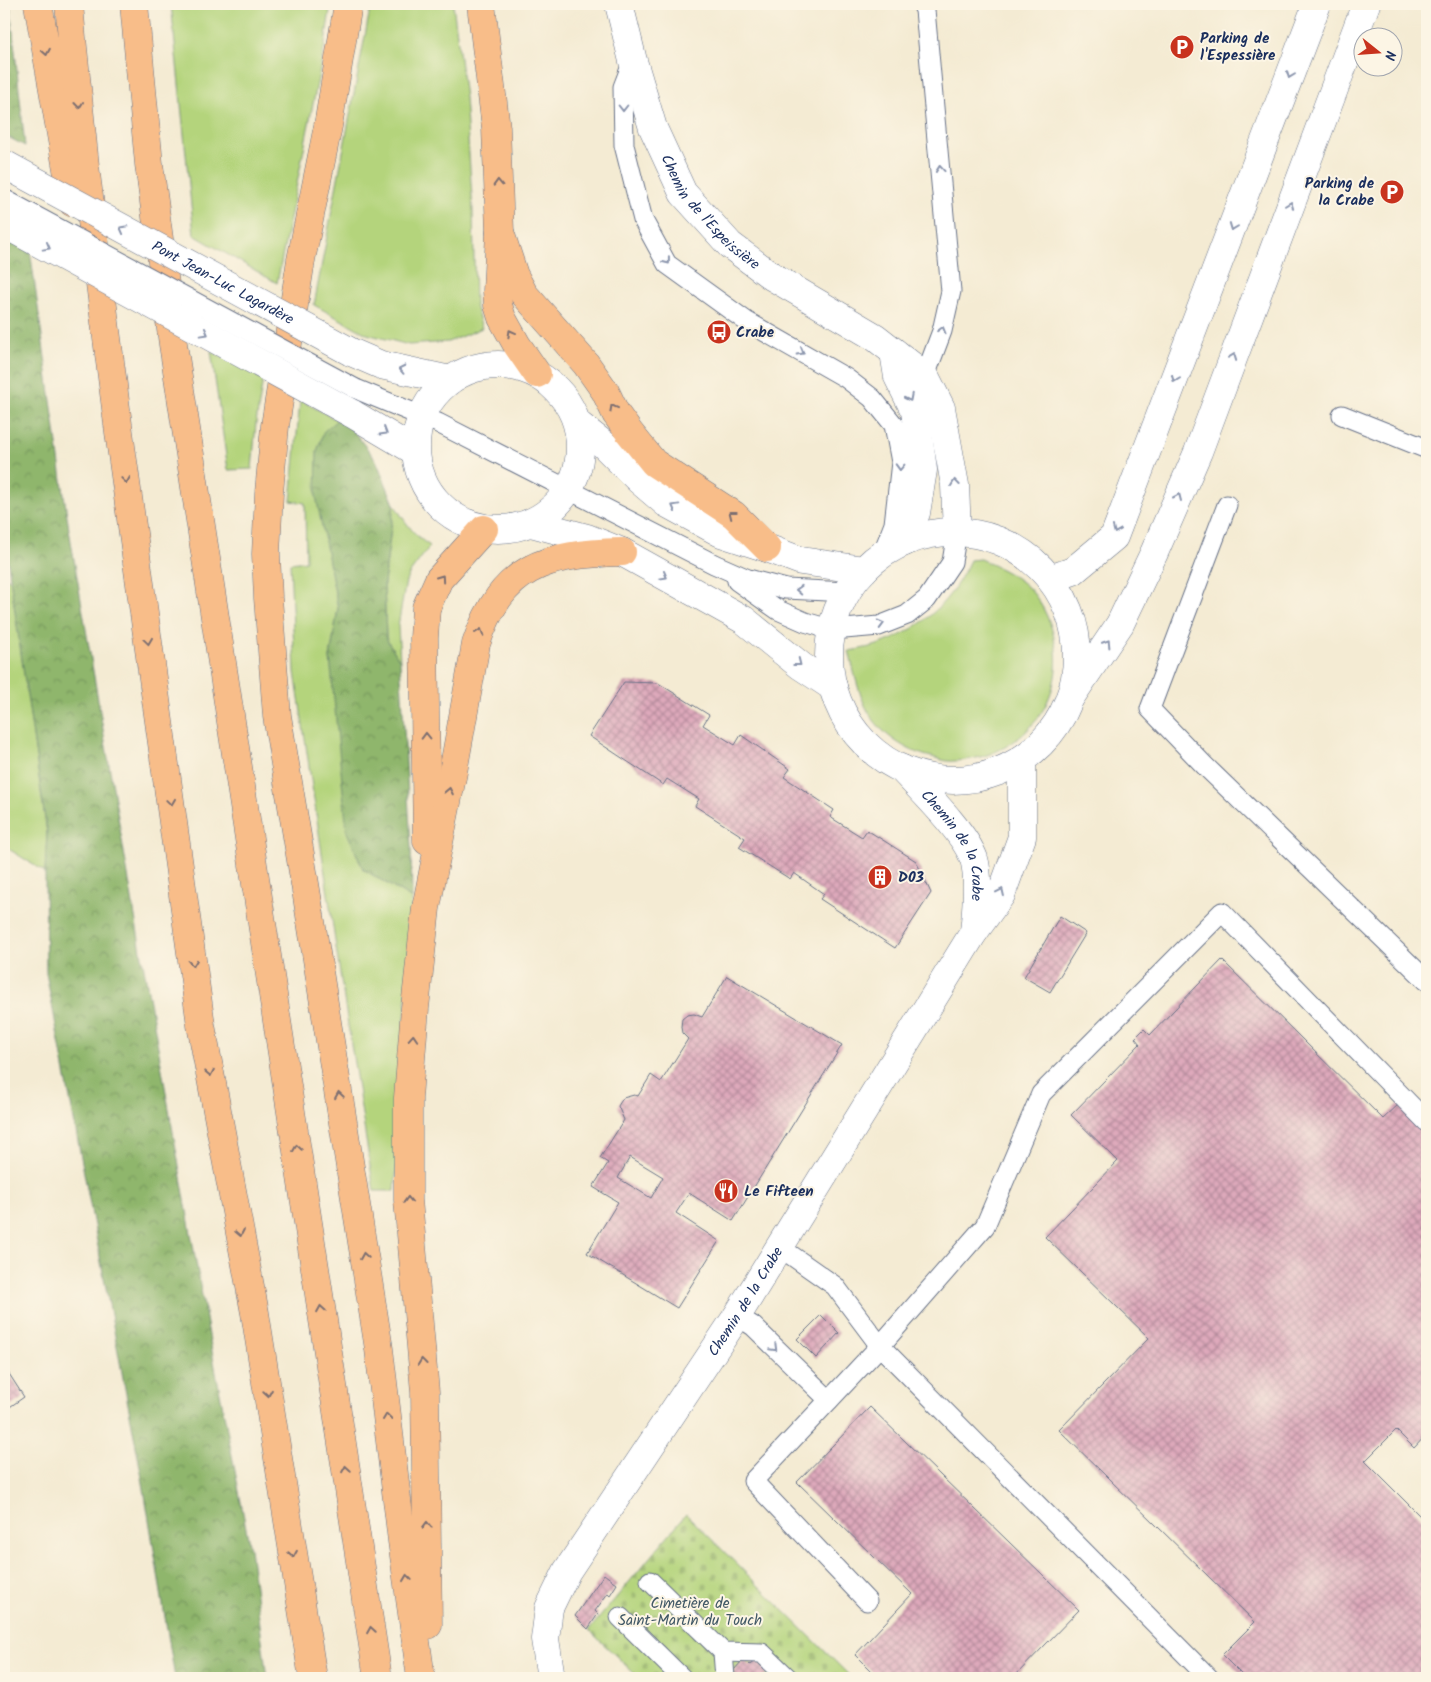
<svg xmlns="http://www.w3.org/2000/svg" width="1431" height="1682" viewBox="0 0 1431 1682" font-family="Kalam,sans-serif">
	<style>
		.green { fill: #b4d47c; stroke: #68826d }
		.forest { fill: url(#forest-crowns); stroke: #557265 }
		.cemetery { fill: url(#cemetery-stones); stroke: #68826d }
		.building { fill: url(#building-cross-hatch); fill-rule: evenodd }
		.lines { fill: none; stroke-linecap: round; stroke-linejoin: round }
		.service-casing { stroke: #677187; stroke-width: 21 }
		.minor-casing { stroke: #677187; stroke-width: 29 }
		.tertiary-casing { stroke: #677187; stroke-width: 29 }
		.motorway-casing { stroke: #677187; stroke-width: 29 }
		.service { stroke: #fff; stroke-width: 19 }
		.minor { stroke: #fff; stroke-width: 28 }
		.tertiary { stroke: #fff; stroke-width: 28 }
		.motorway { stroke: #f8bd89; stroke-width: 28 }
		.service-bridge-casing { stroke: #677187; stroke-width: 21; stroke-linecap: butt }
		.tertiary-bridge-casing { stroke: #677187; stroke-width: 29; stroke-linecap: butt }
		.service-bridge { stroke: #fff; stroke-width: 19 }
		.tertiary-bridge { stroke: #fff; stroke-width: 28 }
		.oneway { stroke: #7e6f71 }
		.oneway2 { stroke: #8d97ae }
		.labels { text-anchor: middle; stroke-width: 4; stroke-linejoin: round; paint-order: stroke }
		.poi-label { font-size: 15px; font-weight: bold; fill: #1b2f5e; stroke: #fcf5e5; text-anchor: start }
		.street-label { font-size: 15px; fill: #1b2f5e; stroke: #fcf5e5 }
		.park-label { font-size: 15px; fill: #415866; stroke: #fcf5e5 }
	</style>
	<defs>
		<pattern id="forest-crowns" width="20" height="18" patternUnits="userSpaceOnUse" patternTransform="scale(1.25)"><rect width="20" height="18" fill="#8fb66c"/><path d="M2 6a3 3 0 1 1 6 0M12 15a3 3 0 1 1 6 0" fill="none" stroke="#74945c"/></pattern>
		<pattern id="cemetery-stones" width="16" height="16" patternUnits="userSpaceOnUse" patternTransform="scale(1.25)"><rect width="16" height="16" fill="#b4d47c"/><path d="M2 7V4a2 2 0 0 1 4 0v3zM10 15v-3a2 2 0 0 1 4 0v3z" fill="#9ab66e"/></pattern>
		<pattern id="building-cross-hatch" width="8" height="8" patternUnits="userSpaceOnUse" patternTransform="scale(1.25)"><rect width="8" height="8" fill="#dea9bb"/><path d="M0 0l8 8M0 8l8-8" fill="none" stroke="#b38a9b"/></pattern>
	</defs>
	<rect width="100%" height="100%" fill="#fcf5e5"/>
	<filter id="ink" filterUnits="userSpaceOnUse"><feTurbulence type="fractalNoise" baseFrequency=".02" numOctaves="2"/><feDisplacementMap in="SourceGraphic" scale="10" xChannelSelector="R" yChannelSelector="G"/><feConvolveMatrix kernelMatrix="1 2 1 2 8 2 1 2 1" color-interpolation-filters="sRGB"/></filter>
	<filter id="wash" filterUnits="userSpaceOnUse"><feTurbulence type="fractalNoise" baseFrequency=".0096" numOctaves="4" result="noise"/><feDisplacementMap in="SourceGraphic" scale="20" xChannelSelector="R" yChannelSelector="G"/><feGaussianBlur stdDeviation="1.12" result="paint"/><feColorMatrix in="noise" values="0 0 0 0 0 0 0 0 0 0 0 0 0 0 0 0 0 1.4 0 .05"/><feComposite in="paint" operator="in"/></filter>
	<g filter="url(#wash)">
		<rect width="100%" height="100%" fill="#f4ebd3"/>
		<g class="green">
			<polygon points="171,4 331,4 324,49 277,283 194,235"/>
			<polygon points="371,4 453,4 465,98 473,211 475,305 482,328 448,342 409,345 367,334 314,305"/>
			<polygon points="211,351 263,379 256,423 252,469 228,470"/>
			<polygon points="300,400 337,420 329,561 338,608 330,658 363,869 412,899 395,1191 374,1191 337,954 295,672 290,563 306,561 305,503 291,501"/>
			<path d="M394,504c10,16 19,31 36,42l-21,28 -3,7 -8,45 2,35 -14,-23 -2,-55z"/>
			<path d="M980,559c19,9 41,18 54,35 52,71 9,163 -80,167 -7,1 -15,-2 -22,-4 -25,-5 -50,-22 -63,-44 -11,-19 -15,-42 -20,-62 11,-2 24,-4 34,-8 43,-17 68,-42 87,-83z"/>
			<polygon points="4,577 11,581 47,833 45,872 4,846"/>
		</g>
		<g class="forest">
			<polygon points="4,4 10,4 25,146 4,135"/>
			<polygon points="4,236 30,250 69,530 138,934 210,1341 250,1549 267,1678 175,1678 143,1483 46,973 45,872 47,833 4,536"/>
			<polygon points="337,420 351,428 376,460 394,504 384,583 386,638 400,661 411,846 412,899 363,869 347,832 330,658 338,608 316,496 317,451 324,431"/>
		</g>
		<polygon class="cemetery" points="686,1514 852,1678 639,1678 589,1630"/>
		<g id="blocks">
			<g class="building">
				<polygon points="624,682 658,683 709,715 703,725 735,745 741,735 790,769 784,777 834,810 830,817 862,837 867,830 916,861 931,893 895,948 820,899 824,894 794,873 790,879 739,847 745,838 695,806 699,799 667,779 663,785 589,736"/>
				<polygon points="1427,842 1427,860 1423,853"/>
				<polygon points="1060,916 1086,933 1050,992 1024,977"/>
				<polygon points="1222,960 1383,1119 1400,1103 1427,1129 1427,1434 1414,1448 1396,1430 1365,1461 1427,1523 1427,1678 1245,1678 1222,1655 1255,1622 1059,1430 1149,1338 1045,1237 1118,1161 1071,1115 1140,1044 1135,1038 1144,1029 1150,1035"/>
				<path d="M727,976l115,69 -109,176 -44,-28 -13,20 43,28 -42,67 -90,-55 31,-51 -25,-15 15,-24 -8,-5 24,-38 -6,-14 5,-8 11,-3 4,1 13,-21 10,7 27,-43 -6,-6 -1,-6 1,-8 5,-4 7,-1 8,3zM630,1157l33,20 -12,21 -33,-20z"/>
				<polygon points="821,1315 839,1333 816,1358 797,1339"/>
				<polygon points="4,1366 24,1397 4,1411"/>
				<polygon points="870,1407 1079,1610 1013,1678 878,1678 855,1655 912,1594 797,1482"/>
				<polygon points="604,1574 617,1584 610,1595 608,1593 595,1611 598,1614 588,1629 575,1616"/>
				<polygon points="744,1659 750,1665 756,1660 769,1672 762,1678 738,1678 732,1672"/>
			</g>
		</g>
	</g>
	<g filter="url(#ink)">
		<use href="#blocks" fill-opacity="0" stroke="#677187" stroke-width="1"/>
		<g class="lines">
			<defs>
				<g id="service">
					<polyline points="922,4 925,10 951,291 942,331 925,376"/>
					<polyline points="633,61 623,87 624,145 643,220 667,264 746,321 846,378 872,398 894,425 901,462 894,524 882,555"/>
					<polyline points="356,389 438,423 714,564 748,579 786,589 848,592"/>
					<polyline points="1342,415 1427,449"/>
					<polyline points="1227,505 1150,709 1205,766 1427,981"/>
					<polyline points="737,581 778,610 805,622 833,630 879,626 907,615 927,599 952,562 957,532"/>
					<polyline points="781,1248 835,1286 880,1346 1209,1678"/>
					<polyline points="737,1316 753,1326 829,1400"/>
					<polyline points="650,1581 723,1652 762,1653 788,1678"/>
					<polyline points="867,1601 753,1481 880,1346 985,1226 1041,1094 1222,912 1427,1122"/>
					<polyline points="620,1617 682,1678"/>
					<polyline points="723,1652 725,1678"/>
				</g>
				<g id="minor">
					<path id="s1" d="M619,4l14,57 20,67 30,65 47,52 43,32 102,60 50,39 16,32 14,77 2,47"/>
					<polyline points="894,352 898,377 915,411 923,470 916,513 904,542"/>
					<polyline points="1050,579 1073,571 1114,537 1317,4"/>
					<polyline points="1070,698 1120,624 1154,553 1198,452 1366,4"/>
				</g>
				<g id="tertiary">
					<polyline points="351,352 381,365 450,380"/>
					<circle cx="498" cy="447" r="82"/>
					<polyline points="351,413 415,451"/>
					<polyline points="579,425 602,443 639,480 666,503 721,533 767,548 801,561 864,570"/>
					<polyline points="531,523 587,538 622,552 744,620 801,666 833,687"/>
					<circle cx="953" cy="656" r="124"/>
					<path id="s2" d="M902,769c21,23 62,62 72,90 6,19 2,54 0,73"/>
					<path id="s3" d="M551,1678l-6,-39 4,-31 18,-37 170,-255 237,-384 27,-37 21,-58v-77"/>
				</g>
				<g id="motorway">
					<polyline points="38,4 73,203"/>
					<polyline points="69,4 72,38 85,166 119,432 201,1025 255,1313 313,1678"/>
					<polyline points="134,4 149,164 173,344 378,1678"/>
					<polyline points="348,4 328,126 301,260 275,426 269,493 266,554 268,598 277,716 306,890 379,1349 402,1541 421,1678"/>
					<polyline points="481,4 496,128 500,232 497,291 498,305 502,318 517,345 537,374"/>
					<polyline points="500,232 514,275 524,294 586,364 605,391 616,414 629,432 654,463 734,515 767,548"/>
					<polyline points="427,841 424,638 426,608 439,579 484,529"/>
					<path d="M428,1625l-3,-233 -17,-192v-102l7,-90 11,-100 27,-136 23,-128c26,-78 69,-90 146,-92"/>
				</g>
			</defs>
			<use href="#service" class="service-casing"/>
			<use href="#minor" class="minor-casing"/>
			<use href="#tertiary" class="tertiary-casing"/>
			<use href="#motorway" class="motorway-casing"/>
			<use href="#service" class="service"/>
			<use href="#minor" class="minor"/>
			<use href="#tertiary" class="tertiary"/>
			<use href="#motorway" class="motorway"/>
			<defs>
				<polyline id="service-bridge" points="4,199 356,389"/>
				<g id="tertiary-bridge">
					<path id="s4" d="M4,164l347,188"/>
					<polyline points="4,224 351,413"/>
				</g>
			</defs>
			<use href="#service-bridge" class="service-bridge-casing"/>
			<use href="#tertiary-bridge" class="tertiary-bridge-casing"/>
			<use href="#service-bridge" class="service-bridge"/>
			<use href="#tertiary-bridge" class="tertiary-bridge"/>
		</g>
		<defs><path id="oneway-chevron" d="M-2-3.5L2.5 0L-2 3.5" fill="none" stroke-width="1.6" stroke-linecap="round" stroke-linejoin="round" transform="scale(1.25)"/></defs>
		<g class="oneway">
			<use href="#oneway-chevron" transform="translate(46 52) rotate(80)"/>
			<use href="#oneway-chevron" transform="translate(79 105) rotate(84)"/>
			<use href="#oneway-chevron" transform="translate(498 183) rotate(-92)"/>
			<use href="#oneway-chevron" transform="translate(511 333) rotate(-119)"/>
			<use href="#oneway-chevron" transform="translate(613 408) rotate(-118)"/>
			<use href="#oneway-chevron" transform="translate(126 480) rotate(82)"/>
			<use href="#oneway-chevron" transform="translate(732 514) rotate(-142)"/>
			<use href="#oneway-chevron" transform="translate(441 578) rotate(-55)"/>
			<use href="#oneway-chevron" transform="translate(480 632) rotate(-71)"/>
			<use href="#oneway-chevron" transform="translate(148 641) rotate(82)"/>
			<use href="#oneway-chevron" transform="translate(426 736) rotate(-91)"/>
			<use href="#oneway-chevron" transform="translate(449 791) rotate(-79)"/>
			<use href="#oneway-chevron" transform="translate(171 802) rotate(82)"/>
			<use href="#oneway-chevron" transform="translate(193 963) rotate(82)"/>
			<use href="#oneway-chevron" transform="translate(413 1038) rotate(-86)"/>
			<use href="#oneway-chevron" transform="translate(210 1073) rotate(79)"/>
			<use href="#oneway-chevron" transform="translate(339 1095) rotate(-99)"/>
			<use href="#oneway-chevron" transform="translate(297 1148) rotate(-99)"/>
			<use href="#oneway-chevron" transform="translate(408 1200) rotate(-92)"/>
			<use href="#oneway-chevron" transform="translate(240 1233) rotate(79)"/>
			<use href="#oneway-chevron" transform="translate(364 1256) rotate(-99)"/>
			<use href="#oneway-chevron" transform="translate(321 1309) rotate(-99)"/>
			<use href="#oneway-chevron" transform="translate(422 1362) rotate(-96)"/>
			<use href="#oneway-chevron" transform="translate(268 1393) rotate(81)"/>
			<use href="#oneway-chevron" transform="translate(387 1417) rotate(-97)"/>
			<use href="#oneway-chevron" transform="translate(346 1469) rotate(-99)"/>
			<use href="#oneway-chevron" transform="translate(427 1525) rotate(-91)"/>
			<use href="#oneway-chevron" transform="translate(293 1554) rotate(81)"/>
			<use href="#oneway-chevron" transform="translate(407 1578) rotate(-98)"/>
			<use href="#oneway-chevron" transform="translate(371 1630) rotate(-99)"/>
		</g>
		<g class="oneway2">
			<use href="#oneway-chevron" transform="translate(1290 75) rotate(111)"/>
			<use href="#oneway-chevron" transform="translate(623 108) rotate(90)"/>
			<use href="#oneway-chevron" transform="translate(940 169) rotate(-95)"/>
			<use href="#oneway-chevron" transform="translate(1290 205) rotate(-69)"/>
			<use href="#oneway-chevron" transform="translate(1233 227) rotate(111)"/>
			<use href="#oneway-chevron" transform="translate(123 229) rotate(-152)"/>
			<use href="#oneway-chevron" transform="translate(47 247) rotate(29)"/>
			<use href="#oneway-chevron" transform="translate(667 261) rotate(52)"/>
			<use href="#oneway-chevron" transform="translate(942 330) rotate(-74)"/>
			<use href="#oneway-chevron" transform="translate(205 333) rotate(29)"/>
			<use href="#oneway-chevron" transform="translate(801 352) rotate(30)"/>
			<use href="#oneway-chevron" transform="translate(1233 357) rotate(-69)"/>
			<use href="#oneway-chevron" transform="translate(402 369) rotate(-168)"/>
			<use href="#oneway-chevron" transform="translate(1175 379) rotate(111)"/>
			<use href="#oneway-chevron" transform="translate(909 398) rotate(63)"/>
			<use href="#oneway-chevron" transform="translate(384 432) rotate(31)"/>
			<use href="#oneway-chevron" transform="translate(900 467) rotate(92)"/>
			<use href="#oneway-chevron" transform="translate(955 483) rotate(-97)"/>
			<use href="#oneway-chevron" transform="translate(1178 497) rotate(-66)"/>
			<use href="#oneway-chevron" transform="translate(675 507) rotate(-151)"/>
			<use href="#oneway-chevron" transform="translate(1116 530) rotate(113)"/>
			<use href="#oneway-chevron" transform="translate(664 576) rotate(29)"/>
			<use href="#oneway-chevron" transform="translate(799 590) rotate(-177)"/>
			<use href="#oneway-chevron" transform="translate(881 624) rotate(-15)"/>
			<use href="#oneway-chevron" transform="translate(1107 643) rotate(-58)"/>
			<use href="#oneway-chevron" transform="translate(798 663) rotate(38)"/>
			<use href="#oneway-chevron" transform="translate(1001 892) rotate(-65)"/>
			<use href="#oneway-chevron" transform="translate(774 1348) rotate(45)"/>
		</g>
	</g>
	<defs>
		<symbol id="parking-disc" viewBox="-11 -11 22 22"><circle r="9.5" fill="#c8321e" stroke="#fcf5e5"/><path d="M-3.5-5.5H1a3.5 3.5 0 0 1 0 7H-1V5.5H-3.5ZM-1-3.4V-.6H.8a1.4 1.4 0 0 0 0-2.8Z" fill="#fff"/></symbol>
		<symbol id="bus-disc" viewBox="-11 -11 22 22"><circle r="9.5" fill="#c8321e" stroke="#fcf5e5"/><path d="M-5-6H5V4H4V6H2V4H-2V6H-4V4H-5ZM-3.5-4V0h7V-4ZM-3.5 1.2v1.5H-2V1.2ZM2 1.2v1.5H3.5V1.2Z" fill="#fff"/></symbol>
		<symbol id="building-disc" viewBox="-11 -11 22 22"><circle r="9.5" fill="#c8321e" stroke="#fcf5e5"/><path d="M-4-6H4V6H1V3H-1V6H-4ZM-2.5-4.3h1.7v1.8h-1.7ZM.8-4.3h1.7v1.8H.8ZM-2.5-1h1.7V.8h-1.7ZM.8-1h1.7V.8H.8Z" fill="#fff"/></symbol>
		<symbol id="restaurant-disc" viewBox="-11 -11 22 22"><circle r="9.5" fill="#c8321e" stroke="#fcf5e5"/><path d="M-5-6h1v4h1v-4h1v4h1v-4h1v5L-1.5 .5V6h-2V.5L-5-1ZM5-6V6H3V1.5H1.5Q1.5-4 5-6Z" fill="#fff"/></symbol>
	</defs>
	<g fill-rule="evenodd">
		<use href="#parking-disc" x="1168" y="33" width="28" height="28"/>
		<use href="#parking-disc" x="1378" y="178" width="28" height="28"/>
		<use href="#bus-disc" x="705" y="318" width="28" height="28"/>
		<use href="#building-disc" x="866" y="863" width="28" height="28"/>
		<use href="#restaurant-disc" x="712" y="1177" width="28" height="28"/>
	</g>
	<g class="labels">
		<g class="poi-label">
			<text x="1200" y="43">Parking de<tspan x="1200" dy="17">l'Espessière</tspan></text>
			<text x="1374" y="188" text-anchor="end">Parking de<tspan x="1374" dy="17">la Crabe</tspan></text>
			<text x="736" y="337">Crabe</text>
			<text x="898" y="882">D03</text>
			<text x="744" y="1196">Le Fifteen</text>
		</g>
		<g class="street-label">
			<text dy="5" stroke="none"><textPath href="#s1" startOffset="232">Chemin de l'Espeissière</textPath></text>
			<text dy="5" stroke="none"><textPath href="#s4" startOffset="249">Pont Jean-Luc Lagardère</textPath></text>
			<text dy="5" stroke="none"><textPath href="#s2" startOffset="95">Chemin de la Crabe</textPath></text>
			<text dy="5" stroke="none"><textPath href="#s3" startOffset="435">Chemin de la Crabe</textPath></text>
		</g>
		<g class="park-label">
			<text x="690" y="1608">Cimetière de<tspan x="690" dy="17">Saint-Martin du Touch</tspan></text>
		</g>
	</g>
	<rect width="1431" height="1682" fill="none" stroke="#fcf5e5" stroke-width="20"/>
	<g transform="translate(1378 52) rotate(107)"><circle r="24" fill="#fcf5e5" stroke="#a2a6af"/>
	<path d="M0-4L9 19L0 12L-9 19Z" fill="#c8321e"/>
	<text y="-8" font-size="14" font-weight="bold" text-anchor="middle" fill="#1b2f5e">N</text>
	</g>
</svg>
